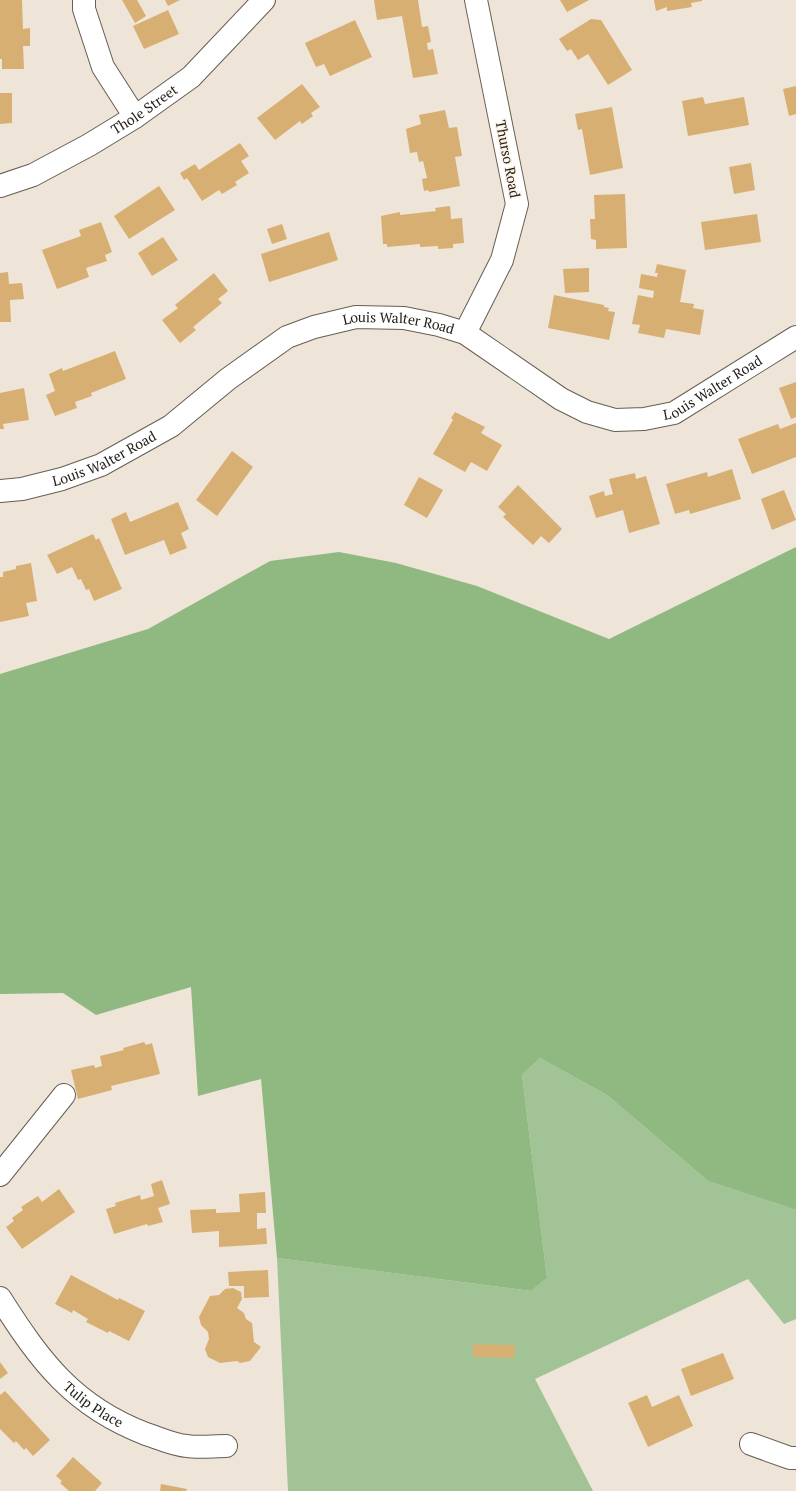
<svg xmlns="http://www.w3.org/2000/svg" width="796" height="1491" viewBox="0 0 796 1491" font-family="'PT Serif',serif">
	<style>
		.green { fill: #a1c395 }
		.forest { fill: #8fb980 }
		.building { fill: #d8af72 }
		.lines { fill: none; stroke-linecap: round; stroke-linejoin: round }
		.minor-casing { stroke: #665e53; stroke-width: 24 }
		.minor { stroke: #fff; stroke-width: 22 }
		.labels { text-anchor: middle; stroke-width: 3; stroke-linejoin: round; paint-order: stroke }
		.street-label { font-size: 14px; fill: #24211c; stroke: #fcf2e5 }
	</style>
	<rect width="100%" height="100%" fill="#eee5d8"/>
	<polygon class="green" points="540,1058 607,1095 708,1181 796,1210 796,1319 784,1324 748,1279 535,1379 593,1491 288,1491 277,1258 531,1291 547,1278 522,1075"/>
	<polygon class="forest" points="796,547 796,1210 708,1181 607,1095 540,1058 522,1075 547,1278 531,1291 277,1258 261,1079 198,1096 191,987 96,1015 63,993 0,994 0,674 148,629 270,561 339,552 396,563 477,586 609,639"/>
	<g class="building">
		<polygon points="0,0 22,0 23,29 30,28 30,46 23,46 24,69 2,69 2,59 0,59"/>
		<polygon points="122,0 137,0 146,16 135,23"/>
		<polygon points="165,0 180,0 168,6"/>
		<polygon points="374,0 418,0 422,27 428,26 431,42 427,43 428,50 433,49 438,74 413,78 402,16 377,20"/>
		<polygon points="560,0 589,0 567,12"/>
		<polygon points="654,0 702,0 702,1 691,3 692,7 667,11 667,7 656,11"/>
		<polygon points="168,10 179,34 144,49 133,26"/>
		<polygon points="591,19 601,20 632,70 608,85 588,54 578,60 571,49 567,51 559,39"/>
		<polygon points="355,20 372,57 330,76 324,64 316,67 305,43"/>
		<polygon points="302,84 320,107 311,113 313,116 302,124 300,121 275,140 257,118"/>
		<polygon points="796,86 796,114 789,116 783,89"/>
		<polygon points="0,93 12,93 12,123 0,124"/>
		<polygon points="703,97 705,104 744,97 749,125 688,136 682,101"/>
		<polygon points="612,107 623,168 590,175 582,129 578,130 575,114"/>
		<polygon points="445,110 449,128 457,127 462,156 455,157 460,186 429,192 428,190 424,191 422,179 427,178 423,161 419,162 417,152 410,153 406,129 421,124 419,115"/>
		<polygon points="240,143 249,156 241,161 249,173 235,182 237,185 222,194 219,190 202,201 187,178 184,180 180,173 195,164 199,170"/>
		<polygon points="751,163 755,190 734,194 729,167"/>
		<polygon points="159,186 175,210 129,239 114,216"/>
		<polygon points="625,194 627,248 596,249 596,240 591,239 590,219 595,219 594,195"/>
		<polygon points="450,206 451,219 462,218 464,243 453,244 453,248 438,249 438,246 420,247 420,244 387,247 387,244 383,244 381,216 400,212 400,215 436,211 435,208"/>
		<polygon points="757,214 761,242 705,250 701,222"/>
		<polygon points="101,222 112,252 105,255 107,261 86,268 89,277 57,289 42,250 81,236 79,230"/>
		<polygon points="282,224 287,239 272,244 267,229"/>
		<polygon points="329,232 338,260 269,282 261,254"/>
		<polygon points="163,237 178,260 152,276 138,253"/>
		<polygon points="657,264 686,270 680,302 694,304 693,308 704,310 700,335 666,329 664,338 638,333 640,325 632,324 638,295 653,298 654,291 639,288 641,274 657,277 658,273 655,273"/>
		<polygon points="589,268 589,292 565,293 563,269"/>
		<polygon points="8,272 9,284 22,283 24,299 10,300 11,322 0,322 0,273"/>
		<polygon points="214,273 228,291 218,299 222,303 193,327 196,330 180,343 162,320 178,308 175,305"/>
		<polygon points="554,295 604,305 604,307 609,308 608,311 615,312 609,340 548,328"/>
		<polygon points="115,351 126,379 91,393 92,396 75,402 77,408 55,416 46,395 55,391 49,374 62,368 63,371"/>
		<polygon points="796,382 796,417 791,419 779,388"/>
		<polygon points="24,388 29,420 3,424 4,429 0,429 0,393"/>
		<polygon points="455,412 485,427 481,433 502,445 487,471 471,462 465,472 433,454 453,420 451,418"/>
		<polygon points="796,423 796,457 752,474 738,439 778,424 780,429"/>
		<polygon points="232,451 253,467 217,516 196,500"/>
		<polygon points="732,469 741,499 690,514 689,510 675,514 666,484 707,472 708,477"/>
		<polygon points="635,473 636,479 646,476 660,524 629,533 623,510 596,518 589,496 604,491 605,496 613,494 609,479"/>
		<polygon points="419,477 443,490 427,518 404,505"/>
		<polygon points="518,485 562,529 549,543 541,536 533,545 503,517 506,514 498,507"/>
		<polygon points="784,490 796,520 772,530 761,499"/>
		<polygon points="178,502 189,529 181,533 187,548 170,555 164,540 125,555 111,519 126,512 130,522"/>
		<polygon points="93,534 96,540 99,538 122,589 94,601 89,589 86,590 81,579 78,580 72,567 57,574 47,555"/>
		<polygon points="31,563 37,601 26,603 29,616 0,622 0,577 3,577 3,572 16,569 16,566"/>
		<polygon points="144,1042 146,1045 152,1043 160,1074 111,1086 112,1090 78,1099 71,1070 94,1065 95,1068 102,1066 100,1056 124,1050 123,1048"/>
		<polygon points="162,1180 170,1204 158,1208 163,1222 148,1226 147,1224 114,1234 106,1209 116,1206 115,1203 140,1195 141,1200 154,1196 151,1184"/>
		<polygon points="59,1189 75,1212 22,1249 6,1227 14,1221 12,1218 23,1210 21,1207 38,1196 42,1202"/>
		<polygon points="265,1192 266,1213 257,1213 257,1229 266,1228 267,1244 219,1247 219,1231 192,1233 190,1210 216,1209 216,1213 240,1212 239,1194"/>
		<polygon points="268,1270 269,1297 244,1298 244,1286 229,1286 228,1272"/>
		<polygon points="71,1275 118,1300 119,1298 145,1311 129,1341 109,1331 108,1333 86,1322 88,1319 73,1310 72,1313 55,1304"/>
		<polygon points="233,1288 241,1292 242,1299 237,1308 244,1313 246,1319 252,1323 254,1342 261,1347 250,1361 240,1363 237,1361 220,1363 208,1357 205,1349 209,1339 208,1332 201,1325 199,1317 210,1296 219,1295 225,1289"/>
		<polygon points="473,1344 515,1345 514,1358 473,1357"/>
		<polygon points="723,1353 734,1379 691,1396 681,1369"/>
		<polygon points="0,1362 8,1373 0,1379"/>
		<polygon points="5,1391 50,1440 33,1456 26,1448 24,1450 16,1441 14,1443 0,1429 0,1395"/>
		<polygon points="647,1395 652,1407 679,1395 693,1426 648,1447 628,1403"/>
		<polygon points="73,1457 102,1483 95,1491 69,1491 60,1483 62,1481 56,1476"/>
		<polygon points="161,1484 187,1489 186,1491 160,1491"/>
	</g>
	<g class="lines">
		<defs>
			<g id="minor">
				<polyline points="84,0 84,9 103,67 135,117"/>
				<path id="s1" d="M0,186l33,-11 56,-30 46,-28 56,-40 73,-77"/>
				<polyline points="465,333 502,260 517,204 476,0"/>
				<path id="s2" d="M0,491l22,-2 40,-10 39,-14 70,-39 57,-47 59,-42 27,-10 42,-10 48,1 35,7 26,8 96,66 26,13 28,8 29,-1 30,-6 122,-76"/>
				<polyline points="0,1175 64,1095"/>
				<path id="s3" d="M0,1298c40,63 73,108 146,136 13,4 27,11 41,12 12,2 26,0 39,0"/>
				<polyline points="751,1444 790,1458 796,1458"/>
			</g>
		</defs>
		<use href="#minor" class="minor-casing"/>
		<use href="#minor" class="minor"/>
	</g>
	<g class="labels">
		<g class="street-label">
			<text dy="5" stroke="none"><textPath href="#s1" startOffset="164">Thole Street</textPath></text>
			<text transform="translate(508 159) rotate(79)" y="5">Thurso Road</text>
			<text dy="5" stroke="none"><textPath href="#s2" startOffset="446">Louis Walter Road</textPath></text>
			<text dy="5" stroke="none"><textPath href="#s2" startOffset="794">Louis Walter Road</textPath></text>
			<text dy="5" stroke="none"><textPath href="#s2" startOffset="110">Louis Walter Road</textPath></text>
			<text dy="5" stroke="none"><textPath href="#s3" startOffset="143">Tulip Place</textPath></text>
		</g>
	</g>
</svg>
